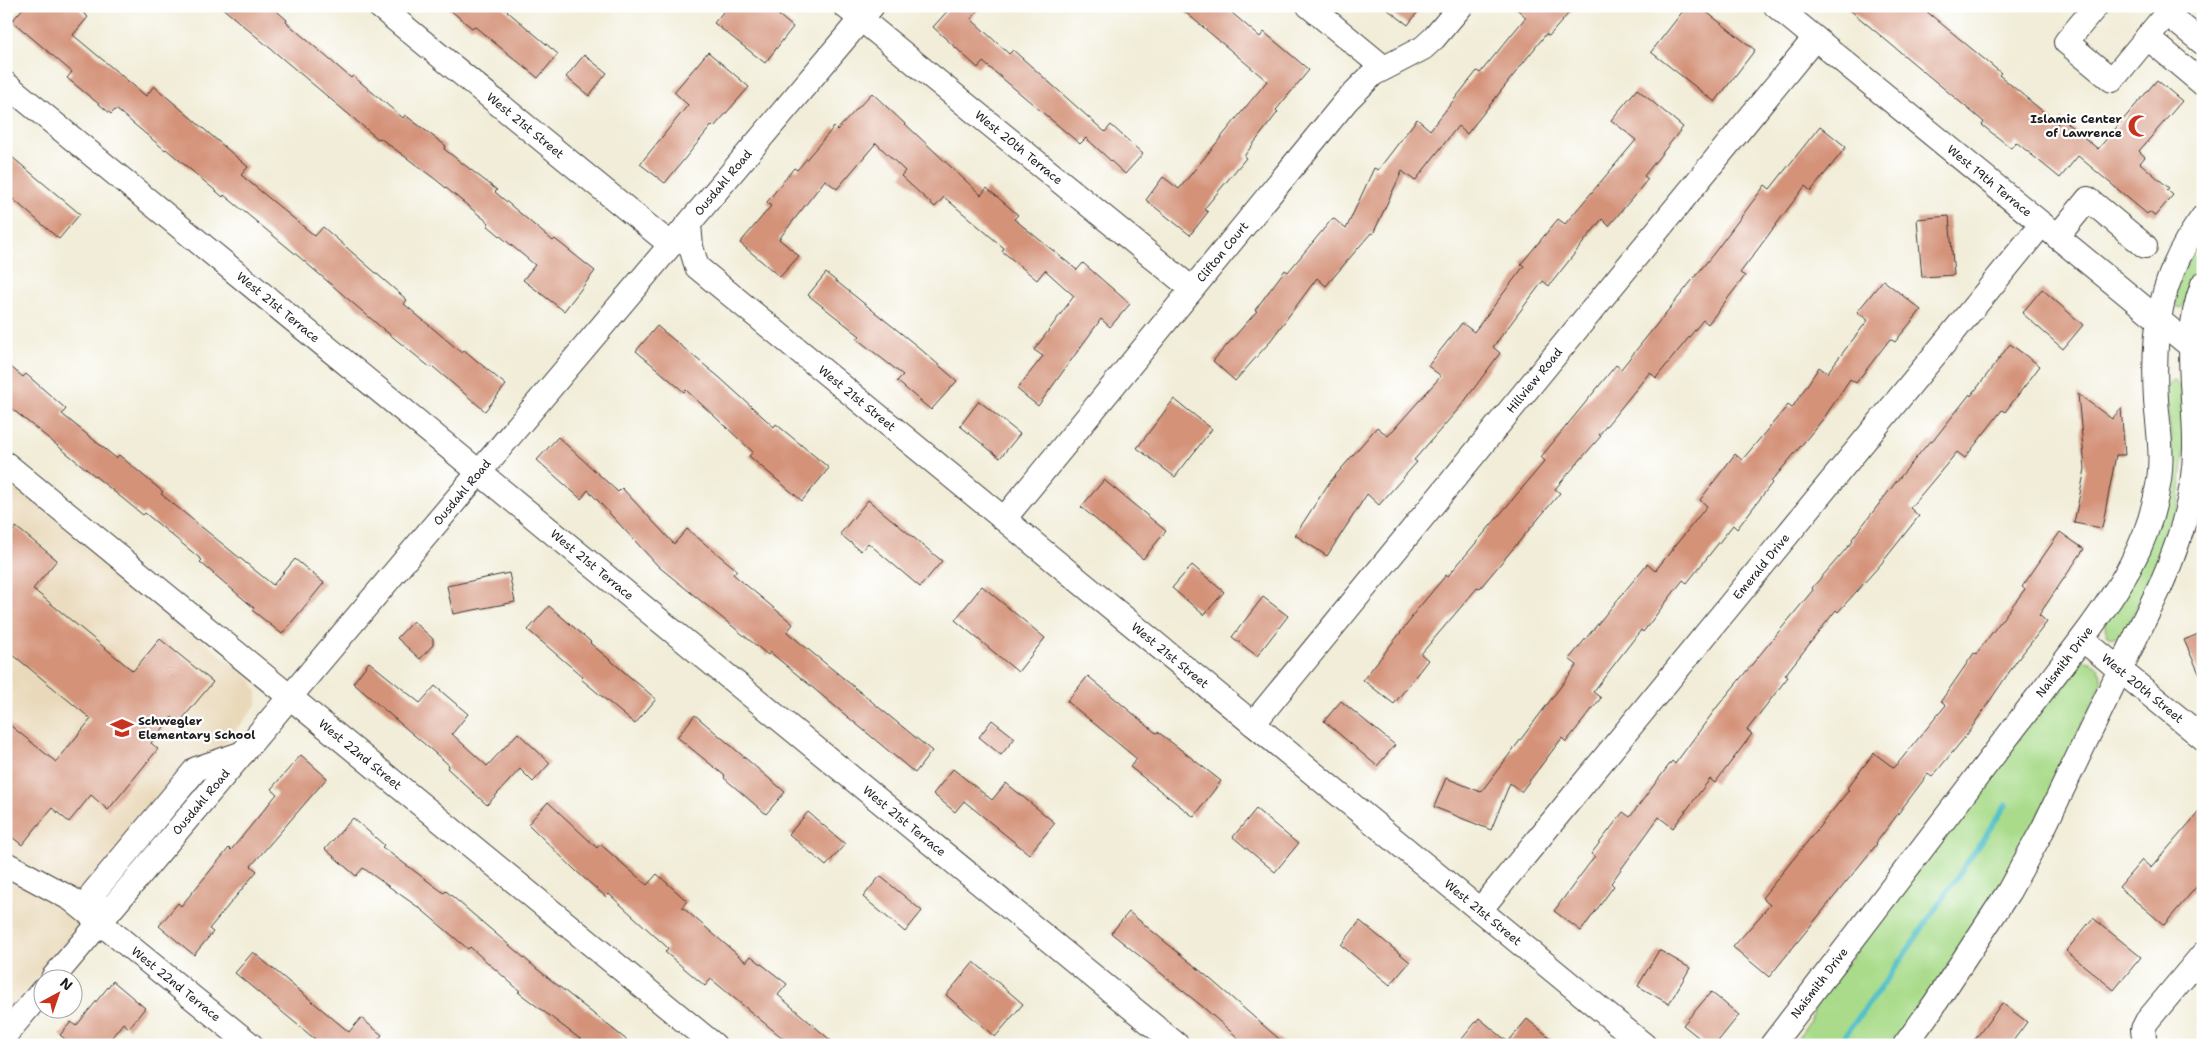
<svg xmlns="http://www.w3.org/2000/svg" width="2209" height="1051" viewBox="0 0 2209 1051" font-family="'Shantell Sans',sans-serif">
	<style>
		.built { fill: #e9d9ba }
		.green { fill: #a9db8a; stroke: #627c53 }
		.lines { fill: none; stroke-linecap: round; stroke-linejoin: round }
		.stream { stroke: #52c0c7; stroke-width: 5.5 }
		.building { fill: #d49379 }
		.minor-casing { stroke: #3c3b38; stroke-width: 26 }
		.minor { stroke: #fff; stroke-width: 24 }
		.labels { text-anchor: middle; stroke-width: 4.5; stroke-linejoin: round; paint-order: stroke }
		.poi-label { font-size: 12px; font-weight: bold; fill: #1c1c1c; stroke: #fff; text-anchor: end }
		.street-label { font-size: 12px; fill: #1c1c1c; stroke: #fff }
	</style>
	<rect width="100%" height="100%" fill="#fff"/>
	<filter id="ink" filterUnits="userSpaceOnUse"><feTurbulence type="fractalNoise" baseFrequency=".02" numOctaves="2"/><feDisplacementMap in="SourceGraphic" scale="10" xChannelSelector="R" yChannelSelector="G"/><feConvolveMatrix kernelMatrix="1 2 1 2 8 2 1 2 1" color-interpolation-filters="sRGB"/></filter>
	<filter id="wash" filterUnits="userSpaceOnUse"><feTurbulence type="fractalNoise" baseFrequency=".0096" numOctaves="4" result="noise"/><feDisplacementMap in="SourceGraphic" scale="20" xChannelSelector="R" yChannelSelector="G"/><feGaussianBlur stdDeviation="1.12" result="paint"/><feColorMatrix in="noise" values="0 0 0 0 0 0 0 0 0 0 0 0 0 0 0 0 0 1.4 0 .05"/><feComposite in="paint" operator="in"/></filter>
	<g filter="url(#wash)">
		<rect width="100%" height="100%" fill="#f1edd8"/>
		<polygon class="built" points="6,479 251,680 257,692 257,704 222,747 205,780 6,1015"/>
		<g class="green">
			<polygon points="2203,233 2203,261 2184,304 2181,308 2172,305 2173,291"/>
			<path d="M2175,381l6,9 5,48 -9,77 -20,53 -33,66c-11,8 -20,2 -19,-11l59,-119 8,-61 -7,-54 6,-7z"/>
			<path d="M2083,661c15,1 19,9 18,23 -21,44 -42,90 -64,134 -40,79 -91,155 -144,227h-100l16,-22 8,-19 257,-340z"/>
		</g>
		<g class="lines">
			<polyline class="stream" points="1838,1045 1896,967 2006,805"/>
		</g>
		<g id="blocks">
			<g class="building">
				<polygon points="25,6 75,6 88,17 73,35 146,96 154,86 248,167 241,175 315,236 323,227 407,300 404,304 462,353 464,350 506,385 485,411 432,366 431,368 383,329 298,256 224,195 223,197 166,149 165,150 116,109 111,114 67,78 72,72 12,21"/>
				<polygon points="220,6 271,6 287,20 286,22 351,78 353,76 403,118 405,115 446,146 444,149 497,190 495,192 553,241 555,239 595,271 564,311 523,280 535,265 487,225 489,223 435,179 380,138 378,139"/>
				<polygon points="445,6 501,6 558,54 538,78 474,26 472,28"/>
				<polygon points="728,6 768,6 793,27 765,63 714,23"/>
				<polygon points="952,6 981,6 971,19 1009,54 1013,50 1105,132 1111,125 1143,154 1125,174 1086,138 1080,144 983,62 978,68 933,27"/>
				<polygon points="1178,6 1224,6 1260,37 1264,32 1309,70 1276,110 1278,112 1244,156 1246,158 1204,209 1208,212 1190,235 1146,200 1163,177 1179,189 1267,81"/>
				<polygon points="1383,6 1422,6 1408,25"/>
				<polygon points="1513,6 1575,6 1549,36 1546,34 1467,134 1458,126 1415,181 1402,171 1373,234 1371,233 1326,286 1317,278 1268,344 1235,381 1213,361 1257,311 1255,310 1285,270 1288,272 1333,218 1346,229 1374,168 1378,170 1417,119 1430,130 1477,71 1480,73 1526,17"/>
				<polygon points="1687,6 1699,6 1755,50 1715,102 1651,52"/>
				<polygon points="1845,6 1920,6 2001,73 1999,75 2058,124 2062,119 2098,149 2157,80 2182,101 2139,151 2145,157 2140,163 2169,188 2167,190 2173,195 2155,216 2149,212 2147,214 2078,156 2060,178 2016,142 2011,148 1982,125 1984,122"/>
				<polygon points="708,52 749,87 714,127 712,125 665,183 640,164 688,105 674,92"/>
				<polygon points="584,55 607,73 589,96 566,77"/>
				<polygon points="1637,89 1683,127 1644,176 1648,179 1609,226 1602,219 1549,286 1543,281 1493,347 1500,353 1461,406 1414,460 1417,462 1379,505 1367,494 1327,556 1295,535 1329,483 1377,427 1388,436 1441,376 1428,366 1462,323 1474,332 1524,266 1521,264 1558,219 1565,224 1636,140 1611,120"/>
				<polygon points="872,93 981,195 987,188 1018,215 1014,219 1077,270 1083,263 1130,304 1110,327 1101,319 1038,406 1017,389 1043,356 1034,350 1074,296 1045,270 1037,280 1002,251 1004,248 944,197 935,207 901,176 905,171 876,143 837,189 825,180 779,239 799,256 780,277 740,243 771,206 767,202 794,168 797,170 834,127 837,130"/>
				<polygon points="1820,126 1846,147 1811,191 1805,186 1740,273 1745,276 1708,324 1703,320 1656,378 1650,372 1599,435 1601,436 1555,489 1560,493 1480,588 1478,587 1421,654 1428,660 1394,704 1363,680 1412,618 1411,617 1446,575 1448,576 1545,461 1541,457 1616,365 1621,369 1714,253 1765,185 1770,189"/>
				<polygon points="6,152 80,214 59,239 6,193"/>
				<polygon points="1949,216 1954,275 1922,277 1917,219"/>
				<polygon points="826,273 917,346 957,381 931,410 897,381 903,375 857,339 860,336 808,295"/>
				<polygon points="1883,280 1921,310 1895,342 1890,339 1856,383 1850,379 1824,418 1771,482 1772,483 1737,529 1733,525 1687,583 1683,580 1643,632 1641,630 1593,692 1601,698 1566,742 1562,738 1521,792 1510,783 1491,830 1434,807 1446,778 1481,792 1577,665 1569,659 1647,564 1655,571 1707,506 1700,500 1735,454 1742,460 1788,405 1792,408 1819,367 1827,373 1868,320 1857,312"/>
				<polygon points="2042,289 2083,325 2063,349 2022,313"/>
				<polygon points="657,326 719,377 774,427 776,424 829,468 802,501 749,456 753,452 686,390 684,392 636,351"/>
				<polygon points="2010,344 2040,366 2005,412 2002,410 1965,458 1957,452 1910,508 1919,516 1881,564 1838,612 1836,610 1785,675 1788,677 1747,730 1752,734 1715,783 1710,779 1673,828 1659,817 1611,883 1614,886 1581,931 1554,911 1595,856 1591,854 1623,812 1630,817 1672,761 1675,764 1717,707 1813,590 1812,588 1853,541 1852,539 1896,482 1930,441 1932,442 1970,394 1971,396"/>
				<polygon points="6,363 23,377 26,374 66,409 62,414 116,458 119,455 163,492 161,494 273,585 295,559 324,583 282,634 252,610 254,608 200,562 202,560 145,513 143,515 6,404"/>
				<polygon points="2078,394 2112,419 2121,408 2125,455 2116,455 2102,528 2074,523 2085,469"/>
				<polygon points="1174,399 1212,429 1175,477 1137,448"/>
				<polygon points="979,401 1020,434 1000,458 960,426"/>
				<polygon points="558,437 618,492 622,488 674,544 687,529 737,570 733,574 793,624 787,632 932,751 915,773 770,652 768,655 659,567 588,490 581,499 537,460"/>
				<polygon points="1104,480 1166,531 1143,559 1081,507"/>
				<polygon points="868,500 942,561 920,587 868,543 861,551 840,534"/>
				<polygon points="16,527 57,560 33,589 133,671 160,639 213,682 179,723 172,717 151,743 158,749 108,810 91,795 69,822 52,808 22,845 6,832 6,722 56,762 91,719 6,649 6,539"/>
				<polygon points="2060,532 2084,549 2039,615 2047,622 2016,662 1966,736 1932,777 1928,774 1876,843 1877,844 1769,977 1733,947 1770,905 1762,898 1849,790 1847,788 1874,753 1894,768 1946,705 1941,701 1974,653 1976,654 2025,589 2022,587"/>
				<polygon points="1192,565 1224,592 1204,615 1172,588"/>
				<polygon points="509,573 515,602 453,614 447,586"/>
				<polygon points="982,586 1045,638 1018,672 955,620"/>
				<polygon points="1263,597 1288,616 1257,656 1232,637"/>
				<polygon points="549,606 591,642 590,643 656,699 635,724 581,679 583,677 528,630"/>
				<polygon points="413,621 433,639 433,645 420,659 397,638"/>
				<polygon points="2203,632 2203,682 2184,640"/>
				<polygon points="369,662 420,703 435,686 468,714 452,734 487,766 518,733 550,763 533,782 520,769 487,805 447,768 449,765 353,683"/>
				<polygon points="1088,676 1156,733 1158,732 1221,781 1194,817 1130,767 1137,759 1067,701"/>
				<polygon points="1341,701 1395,745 1377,766 1324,721"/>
				<polygon points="695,715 785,792 766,814 724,778 725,776 677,737"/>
				<polygon points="992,720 1015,738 1001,755 979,737"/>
				<polygon points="301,755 327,778 251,866 257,871 209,929 213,932 194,955 159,926 178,903 181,906 229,848 231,850 277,794 271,789"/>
				<polygon points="953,769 992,800 1006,783 1055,823 1029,854 964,801 955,812 933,794"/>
				<polygon points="548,802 597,848 600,844 647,885 657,874 687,901 682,907 746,962 751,956 787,984 778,995 836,1045 791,1045 711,979 705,986 665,952 668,948 609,894 606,897 576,871 528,824"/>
				<polygon points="2203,807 2203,879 2164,925 2119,887 2142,860 2151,868"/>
				<polygon points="1256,809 1298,844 1275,872 1233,837"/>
				<polygon points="808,812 845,844 826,866 789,834"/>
				<polygon points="353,818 384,845 382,847 444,893 446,891 537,969 633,1045 588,1045 518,992 520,991 470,947 468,949 422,910 363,868 356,876 325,849"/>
				<polygon points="880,876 922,911 905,932 863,897"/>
				<polygon points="1129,912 1209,978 1286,1045 1246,1045 1203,1007 1111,933"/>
				<polygon points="2093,918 2141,957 2114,990 2066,951"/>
				<polygon points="1360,921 1410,962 1390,985 1341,945"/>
				<polygon points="1659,950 1690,968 1669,1004 1638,986"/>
				<polygon points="253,952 349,1032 361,1018 382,1035 374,1045 322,1045 235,973"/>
				<polygon points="974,962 1023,1004 995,1037 946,995"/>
				<polygon points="113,981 145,1008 129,1028 123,1023 106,1045 72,1045 60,1035 71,1022 76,1026"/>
				<polygon points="1711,992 1739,1015 1715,1045 1708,1045 1683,1025"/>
				<polygon points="2002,1003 2027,1022 2010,1045 1971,1045"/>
				<polygon points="1479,1018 1508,1042 1527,1019 1559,1045 1457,1045"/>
			</g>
		</g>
	</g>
	<g filter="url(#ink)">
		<use href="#blocks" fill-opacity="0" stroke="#3c3b38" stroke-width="1"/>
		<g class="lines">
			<defs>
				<g id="minor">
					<path id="s1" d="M379,6l292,239"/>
					<path id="s2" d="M845,6l347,283"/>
					<polyline points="1309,6 1384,68"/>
					<path id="s3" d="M1776,6l423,347"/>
					<polyline points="2096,6 2066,42 2112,80 2173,6"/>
					<polyline points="2167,14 2203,43"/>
					<polyline points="2147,37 2203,84"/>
					<path id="s4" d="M6,84l1171,961"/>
					<path id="s5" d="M689,224l2,23 6,20 947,778"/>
					<polyline points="2057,237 2088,199 2145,246"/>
					<path id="s6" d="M6,464l708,581"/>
					<path id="s7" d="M1004,519l343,-419 26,-26 50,-26 11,-10 27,-32"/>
					<path id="s8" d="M2082,639l121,99"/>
					<path id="s9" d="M1253,724l562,-686"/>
					<path id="s10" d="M6,864l65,35 180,146"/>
					<path id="s11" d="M1480,910l562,-686"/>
					<polyline points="101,922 93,893 196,769 243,753"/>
					<path id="s12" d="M53,978l819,-972"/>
					<polyline points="6,1034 42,991"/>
					<path id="s13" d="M1772,1045l310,-406c37,-50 68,-95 77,-159 4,-27 -1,-53 -3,-80 -4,-70 4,-125 47,-183"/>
					<path d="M1905,1045l29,-40 75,-114 35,-64 116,-240c20,-45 36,-95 35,-144 0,-56 -13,-104 8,-159"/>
					<polyline points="2145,1045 2143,1029 2147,1021 2203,954"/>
				</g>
			</defs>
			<use href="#minor" class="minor-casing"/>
			<use href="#minor" class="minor"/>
		</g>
	</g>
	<defs>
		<symbol id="mosque-bare" viewBox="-9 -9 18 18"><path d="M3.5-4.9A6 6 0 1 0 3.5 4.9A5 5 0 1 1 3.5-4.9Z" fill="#c8321e" stroke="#fff" stroke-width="2.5" paint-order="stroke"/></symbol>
		<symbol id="school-bare" viewBox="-9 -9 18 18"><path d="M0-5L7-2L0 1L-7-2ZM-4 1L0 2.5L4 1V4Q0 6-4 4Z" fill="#c8321e" stroke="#fff" stroke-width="2.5" paint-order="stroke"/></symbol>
	</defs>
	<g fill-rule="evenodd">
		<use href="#mosque-bare" x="2123" y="110" width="32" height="32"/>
		<use href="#school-bare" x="106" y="712" width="32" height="32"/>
	</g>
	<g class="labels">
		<g class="poi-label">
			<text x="2122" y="123">Islamic Center<tspan x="2122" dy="14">of Lawrence</tspan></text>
			<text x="138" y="725" text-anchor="start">Schwegler<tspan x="138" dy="14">Elementary School</tspan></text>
		</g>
		<g class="street-label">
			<text dy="4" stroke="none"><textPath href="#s1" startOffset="189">West 21st Street</textPath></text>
			<text dy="4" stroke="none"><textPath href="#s2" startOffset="224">West 20th Terrace</textPath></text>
			<text dy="4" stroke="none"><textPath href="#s3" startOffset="276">West 19th Terrace</textPath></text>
			<text dy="4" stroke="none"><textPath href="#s12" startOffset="1040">Ousdahl Road</textPath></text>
			<text dy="4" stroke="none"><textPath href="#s7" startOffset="345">Clifton Court</textPath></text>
			<text dy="4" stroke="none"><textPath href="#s4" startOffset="352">West 21st Terrace</textPath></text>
			<text dy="4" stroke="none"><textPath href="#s9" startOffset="444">Hillview Road</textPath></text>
			<text dy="4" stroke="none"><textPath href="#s5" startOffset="251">West 21st Street</textPath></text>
			<text dy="4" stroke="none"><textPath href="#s12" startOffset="635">Ousdahl Road</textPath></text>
			<text dy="4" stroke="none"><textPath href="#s4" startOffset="758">West 21st Terrace</textPath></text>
			<text dy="4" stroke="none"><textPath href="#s11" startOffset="444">Emerald Drive</textPath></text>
			<text dy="4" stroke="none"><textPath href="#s5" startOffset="656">West 21st Street</textPath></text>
			<text dy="4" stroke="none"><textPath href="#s13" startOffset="482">Naismith Drive</textPath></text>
			<text dy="4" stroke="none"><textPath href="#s8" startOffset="78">West 20th Street</textPath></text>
			<text dy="4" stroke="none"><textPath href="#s6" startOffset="458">West 22nd Street</textPath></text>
			<text dy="4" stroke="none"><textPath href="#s12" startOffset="230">Ousdahl Road</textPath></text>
			<text dy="4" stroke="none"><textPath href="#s4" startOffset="1162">West 21st Terrace</textPath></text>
			<text dy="4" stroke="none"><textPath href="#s5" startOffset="1061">West 21st Street</textPath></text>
			<text dy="4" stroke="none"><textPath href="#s10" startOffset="209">West 22nd Terrace</textPath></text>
			<text dy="4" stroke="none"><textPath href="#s13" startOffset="78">Naismith Drive</textPath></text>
		</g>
	</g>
	<rect width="2209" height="1051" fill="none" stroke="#fff" stroke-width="25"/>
	<g transform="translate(58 994) rotate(40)"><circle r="24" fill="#ffffff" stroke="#a4a4a4"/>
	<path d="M0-4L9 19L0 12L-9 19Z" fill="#c8321e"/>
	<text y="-8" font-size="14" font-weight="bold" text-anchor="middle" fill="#1c1c1c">N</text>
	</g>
</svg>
